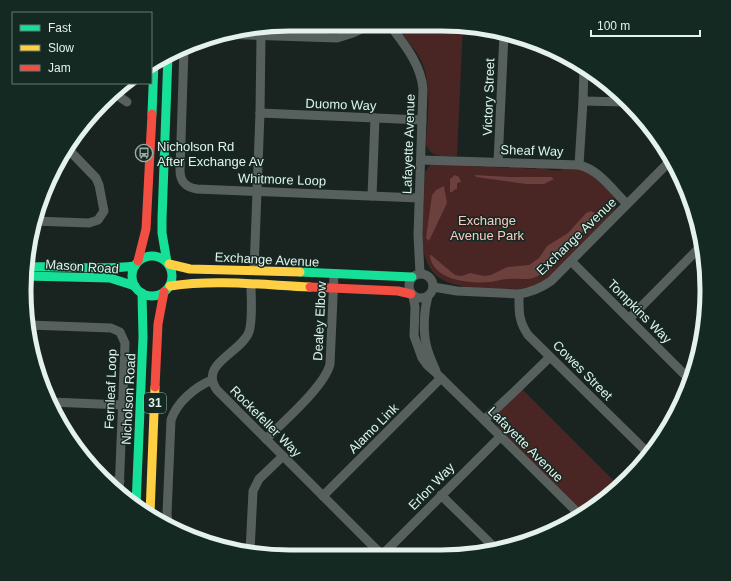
<svg xmlns="http://www.w3.org/2000/svg" width="731" height="581" viewBox="0 0 731 581" font-family="Arial,sans-serif">
	<style>
		.green { fill: #492523 }
		.water { fill: #6b403d }
		.lines { fill: none; stroke-linecap: round; stroke-linejoin: round }
		.street { stroke: #57605d; stroke-width: 9 }
		.fast { stroke: #16e098; stroke-width: 9 }
		.slow { stroke: #ffcf43; stroke-width: 9 }
		.jam { stroke: #f24e42; stroke-width: 9 }
		.labels { text-anchor: middle; stroke-width: 3; stroke-linejoin: round; paint-order: stroke }
		.shield { fill: #142922; stroke: #a6b5af; stroke-width: 1 }
		.shield-label { font-size: 12px; font-weight: bold; fill: #e4f1ec }
		.street-label { font-size: 13px; fill: #e4f1ec; stroke: #142922 }
		.poi-label { font-size: 13px; fill: #e4f1ec; stroke: #142922; text-anchor: start }
		.park-label { font-size: 13px; fill: #fbc8c3; stroke: #142922 }
		.rim { fill: none; stroke: #e4f1ec; stroke-width: 5 }
	</style>
	<rect width="100%" height="100%" fill="#192421"/>
	<g class="green">
		<polygon points="291,24 322,24 322,29 266,27"/>
		<path d="M396,24l67,2 -6,130c-12,0 -27,3 -31,-12 1,-27 7,-58 -5,-84 -7,-13 -18,-23 -25,-36z"/>
		<polygon points="509,35 526,38 541,45 506,43 506,39"/>
		<path d="M431,164h35l3,2 15,1 3,-3 5,1 3,2 14,1 3,-3 6,1 3,2 14,1c6,-4 7,-1 12,0 4,2 10,1 14,1l3,-3c6,1 13,1 19,3 8,3 32,23 33,32 1,4 -1,6 -2,9l-61,63c-11,8 -21,14 -35,15 -24,-1 -70,3 -86,-18 -7,-9 -9,-21 -10,-32l3,-67z"/>
		<polygon points="521,388 620,487 584,514 498,428 495,422 496,413"/>
	</g>
	<g class="water">
		<polygon points="455,175 459,177 461,182 457,183 457,189 454,190 452,192 450,192 450,179"/>
		<polygon points="475,175 510,177 551,177 554,179 544,184 526,184 476,177"/>
		<polygon points="444,186 447,203 429,241 426,238 432,195 436,190"/>
		<path d="M591,211l4,2c-4,18 -23,25 -34,38 -8,8 -12,19 -23,25 -9,5 -19,2 -29,3 -7,0 -12,2 -18,3 -20,2 -59,-1 -61,-27h1l24,20 7,1 8,-3 14,3 7,-1 16,-8 22,-2 10,-7 8,-12 21,-13 18,-20z"/>
	</g>
	<g class="lines">
		<g class="street">
			<path d="M389,24c15,20 32,40 34,65l-5,146 2,38"/>
			<polyline points="220,34 337,38 353,33 372,24"/>
			<path d="M184,49l-4,121c0,11 5,17 17,19l222,9"/>
			<polyline points="114,93 127,102"/>
			<polyline points="583,101 626,102"/>
			<polyline points="260,113 422,120"/>
			<path d="M421,160l158,5c21,5 34,26 48,39"/>
			<polyline points="498,162 504,34"/>
			<polyline points="579,165 583,101 584,67"/>
			<polyline points="372,196 375,118"/>
			<polyline points="33,221 89,223 98,220 104,211 99,185 96,178 67,148"/>
			<polyline points="28,258 30,272"/>
			<polyline points="571,261 690,380"/>
			<polyline points="254,270 260,113 261,36"/>
			<circle cx="421" cy="286" r="12"/>
			<path d="M251,285c0,14 2,35 -2,47 -8,21 -51,32 -32,58l165,165"/>
			<path d="M433,287l24,4 62,3c13,-2 22,-6 32,-13l121,-122"/>
			<path d="M519,294c0,17 -1,26 9,41l122,120"/>
			<polyline points="413,296 415,307 414,336 422,358 427,365 436,373 484,420 581,516"/>
			<path d="M428,296c-4,14 -5,33 -2,48 2,10 6,18 10,27"/>
			<polyline points="629,319 702,245"/>
			<polyline points="29,325 111,328 120,332 125,343 119,493"/>
			<polyline points="686,376 695,367"/>
			<polyline points="51,402 123,405"/>
			<polyline points="484,420 514,392 550,357"/>
			<path d="M266,439c17,-17 59,-53 64,-75l4,-89"/>
			<polyline points="106,481 120,481"/>
			<polyline points="441,495 496,549"/>
			<polyline points="323,496 441,378"/>
			<path d="M168,525l-1,-11 4,-94c6,-18 24,-33 41,-40"/>
			<polyline points="250,552 253,491 259,479 283,456"/>
			<polyline points="382,555 500,437"/>
		</g>
		<g class="fast">
			<polyline points="152,114 154,62"/>
			<circle cx="152" cy="276" r="20"/>
			<polyline points="167,262 162,233 162,219 168,55"/>
			<path d="M27,267c36,-2 72,4 108,-1"/>
			<polyline points="300,272 412,277"/>
			<polyline points="26,276 110,278 135,286"/>
			<polyline points="136,506 143,337 142,293"/>
		</g>
		<g class="slow">
			<polyline points="169,264 190,269 300,272"/>
			<path d="M170,286c45,-7 94,-1 140,1"/>
			<polyline points="150,514 155,387"/>
		</g>
		<g class="jam">
			<polyline points="138,261 146,229 152,114"/>
			<polyline points="310,287 398,291 411,294"/>
			<polyline points="155,387 158,324 164,292"/>
		</g>
	</g>
	<defs>
		<symbol id="bus-ring" viewBox="-11 -11 22 22"><circle r="9.5" fill="#142922" stroke="#9da9a5" stroke-width="1.5"/><path d="M-5-6H5V4H4V6H2V4H-2V6H-4V4H-5ZM-3.5-4V0h7V-4ZM-3.5 1.2v1.5H-2V1.2ZM2 1.2v1.5H3.5V1.2Z" fill="#9da9a5"/></symbol>
	</defs>
	<g fill-rule="evenodd">
		<use href="#bus-ring" x="134" y="143" width="20" height="20"/>
	</g>
	<g class="labels">
		<rect class="shield" x="144" y="393" width="22" height="20" rx="3"/>
		<g class="shield-label">
			<text x="155" y="407">31</text>
		</g>
		<g class="street-label">
			<text transform="translate(488 97) rotate(-88)" y="5">Victory Street</text>
			<text transform="translate(341 104) rotate(2)" y="5">Duomo Way</text>
			<text transform="translate(408 144) rotate(-88)" y="5">Lafayette Avenue</text>
			<text transform="translate(532 150) rotate(2)" y="5">Sheaf Way</text>
			<text transform="translate(282 179) rotate(2)" y="5">Whitmore Loop</text>
			<text transform="translate(576 236) rotate(-44)" y="5">Exchange Avenue</text>
			<text transform="translate(267 259) rotate(3)" y="5">Exchange Avenue</text>
			<text transform="translate(82 266) rotate(4)" y="5">Mason Road</text>
			<text transform="translate(640 311) rotate(45)" y="5">Tompkins Way</text>
			<text transform="translate(319 321) rotate(-87)" y="5">Dealey Elbow</text>
			<text transform="translate(583 370) rotate(45)" y="5">Cowes Street</text>
			<text transform="translate(110 389) rotate(-88)" y="5">Fernleaf Loop</text>
			<text transform="translate(128 399) rotate(-87)" y="5">Nicholson Road</text>
			<text transform="translate(266 421) rotate(45)" y="5">Rockefeller Way</text>
			<text transform="translate(373 428) rotate(-45)" y="5">Alamo Link</text>
			<text transform="translate(526 444) rotate(45)" y="5">Lafayette Avenue</text>
			<text transform="translate(431 486) rotate(-46)" y="5">Erlon Way</text>
		</g>
		<g class="poi-label">
			<text x="157" y="151">Nicholson Rd<tspan x="157" dy="15">After Exchange Av</tspan></text>
		</g>
		<g class="park-label">
			<text x="487" y="225">Exchange<tspan x="487" dy="15">Avenue Park</tspan></text>
		</g>
	</g>
	<path d="M0 0H731V581H0ZM290 31H441A259 259 0 0 1 700 290V291A259 259 0 0 1 441 550H290A259 259 0 0 1 31 291V290A259 259 0 0 1 290 31Z" fill="#142922" fill-rule="evenodd"/>
	<path class="rim" d="M290 31H441A259 259 0 0 1 700 290V291A259 259 0 0 1 441 550H290A259 259 0 0 1 31 291V290A259 259 0 0 1 290 31Z"/>
	<rect x="12" y="12" width="140" height="72" fill="#142922" stroke="#677973"/>
	<rect x="20" y="25" width="20" height="6" fill="#16e098" stroke="#677973"/>
	<text x="48" y="32" font-size="12" fill="#e4f1ec">Fast</text>
	<rect x="20" y="45" width="20" height="6" fill="#ffcf43" stroke="#677973"/>
	<text x="48" y="52" font-size="12" fill="#e4f1ec">Slow</text>
	<rect x="20" y="65" width="20" height="6" fill="#f24e42" stroke="#677973"/>
	<text x="48" y="72" font-size="12" fill="#e4f1ec">Jam</text>
	<path d="M591 30v6h109v-6" fill="none" stroke="#e4f1ec" stroke-width="2"/>
	<text x="597" y="30" font-size="12" fill="#e4f1ec" stroke="#142922" stroke-width="3" paint-order="stroke">100 m</text>
</svg>
